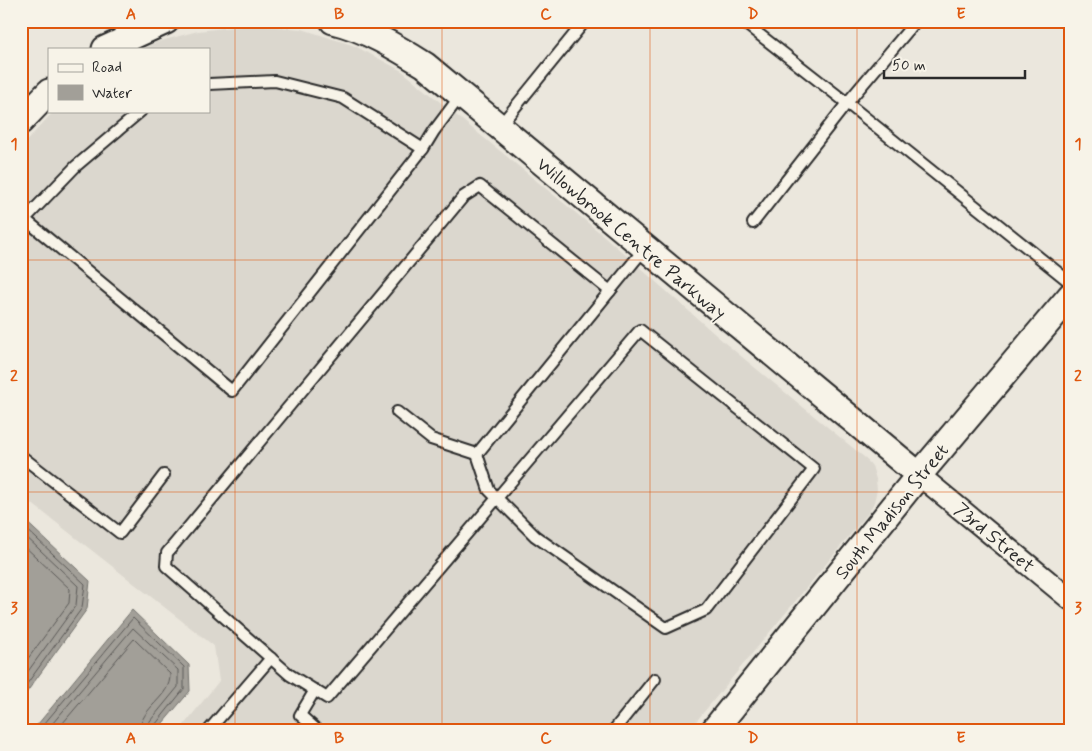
<svg xmlns="http://www.w3.org/2000/svg" width="1092" height="751" viewBox="0 0 1092 751" font-family="Mynerve,sans-serif">
	<style>
		.built { fill: #dbd7ce }
		.water { fill: #a29f98; stroke: #72716c }
		.lines { fill: none; stroke-linecap: round; stroke-linejoin: round }
		.shore { stroke: #5b5957; stroke-width: 1 }
		.service-casing { stroke: #2b2b2b; stroke-width: 14 }
		.minor-casing { stroke: #2b2b2b; stroke-width: 24 }
		.tertiary-casing { stroke: #2b2b2b; stroke-width: 29 }
		.service { stroke: #f7f3e8; stroke-width: 10 }
		.minor { stroke: #f7f3e8; stroke-width: 20 }
		.tertiary { stroke: #f7f3e8; stroke-width: 25 }
		.grid { fill: none; stroke: #df570e; stroke-width: 1; stroke-opacity: 0.55 }
		.labels { text-anchor: middle; stroke-width: 4; stroke-linejoin: round; paint-order: stroke }
		.street-label { font-size: 19px; fill: #2b2b2b; stroke: #f7f3e8 }
		.neatline { fill: none; stroke: #df570e; stroke-width: 2 }
		.grid-label { font-size: 16px; text-anchor: middle; font-weight: bold; fill: #df570e }
	</style>
	<rect width="100%" height="100%" fill="#ebe7dd"/>
	<filter id="ink" filterUnits="userSpaceOnUse"><feTurbulence type="fractalNoise" baseFrequency=".02" numOctaves="2"/><feDisplacementMap in="SourceGraphic" scale="10" xChannelSelector="R" yChannelSelector="G"/><feConvolveMatrix kernelMatrix="1 2 1 2 8 2 1 2 1" color-interpolation-filters="sRGB"/></filter>
	<g filter="url(#ink)">
		<polygon class="built" points="251,25 302,29 355,46 402,71 604,236 725,343 864,457 872,466 876,479 877,490 874,502 869,512 689,730 180,730 219,681 214,646 21,495 21,147 54,111 209,111 209,49 142,49 157,42 198,31"/>
		<g class="water">
			<polygon points="21,517 90,581 87,609 21,700"/>
			<polygon points="132,610 189,665 190,691 157,730 33,730"/>
		</g>
		<g class="lines">
			<g class="shore">
				<polyline points="21,524 85,584 82,608 21,692"/>
				<polyline points="21,532 78,586 76,605 21,681"/>
				<polyline points="21,543 70,589 69,603 21,668"/>
				<polyline points="39,730 133,618 184,667 184,689 155,725 154,730"/>
				<polyline points="47,730 133,628 178,670 178,687 150,721 147,730"/>
				<path d="M57,730l77,-91 36,35c1,24 -29,32 -30,56"/>
			</g>
			<defs>
				<g id="service">
					<polyline points="117,21 123,40"/>
					<polyline points="742,21 847,103 753,223"/>
					<polyline points="916,21 847,103 1071,283"/>
					<polyline points="209,84 275,81 343,98 423,149"/>
					<polyline points="499,127 585,21"/>
					<polyline points="21,216 232,391 423,149 434,131 461,95"/>
					<polyline points="25,219 76,166 141,111"/>
					<polyline points="397,412 431,439 477,454 645,248"/>
					<polyline points="477,454 489,490 535,536 666,628 706,610 814,469 640,330 327,698 290,675 166,566 167,553 463,197 480,186 610,291"/>
					<polyline points="21,456 120,533 164,475"/>
					<polyline points="315,690 300,715 317,730"/>
					<polyline points="209,730 271,658"/>
					<polyline points="614,730 655,679"/>
				</g>
				<polyline id="minor" points="919,475 1071,600"/>
				<g id="tertiary">
					<path d="M333,21c33,8 63,26 92,44l494,410"/>
					<polyline points="105,49 166,21"/>
					<polyline points="21,121 49,92"/>
					<polyline points="714,730 919,475 1071,295"/>
				</g>
			</defs>
			<use href="#service" class="service-casing"/>
			<use href="#minor" class="minor-casing"/>
			<use href="#tertiary" class="tertiary-casing"/>
			<use href="#service" class="service"/>
			<use href="#minor" class="minor"/>
			<use href="#tertiary" class="tertiary"/>
		</g>
	</g>
	<path class="grid" d="M235,21v709M442,21v709M650,21v709M857,21v709M21,260h1050M21,492h1050"/>
	<g class="labels">
		<g class="street-label">
			<text transform="translate(632 238) rotate(40)" y="7">Willowbrook Centre Parkway</text>
			<text transform="translate(891 511) rotate(-51)" y="7">South Madison Street</text>
			<text transform="translate(995 537) rotate(40)" y="7">73rd Street</text>
		</g>
	</g>
	<rect width="1092" height="751" fill="none" stroke="#f7f3e8" stroke-width="55"/>
	<rect x="48" y="48" width="162" height="65" fill="#f7f3e8" stroke="#a5a39c"/>
	<rect x="58" y="64" width="25" height="8" fill="#f7f3e8" stroke="#a5a39c"/>
	<text x="92" y="72" font-size="15" fill="#2b2b2b">Road</text>
	<rect x="58" y="85" width="25" height="15" fill="#a29f98" stroke="#a5a39c"/>
	<text x="92" y="98" font-size="15" fill="#2b2b2b">Water</text>
	<path d="M884 70v8h141v-8" fill="none" stroke="#2b2b2b" stroke-width="2.5"/>
	<text x="892" y="70" font-size="15" fill="#2b2b2b" stroke="#f7f3e8" stroke-width="4" paint-order="stroke">50 m</text>
	<rect x="28" y="28" width="1036" height="696" class="neatline"/>
	<g class="grid-label">
		<text x="131" y="19">A</text>
		<text x="339" y="19">B</text>
		<text x="546" y="19">C</text>
		<text x="753" y="19">D</text>
		<text x="961" y="19">E</text>
		<text x="14" y="149">1</text>
		<text x="1078" y="149">1</text>
		<text x="14" y="381">2</text>
		<text x="1078" y="381">2</text>
		<text x="14" y="613">3</text>
		<text x="1078" y="613">3</text>
		<text x="131" y="743">A</text>
		<text x="339" y="743">B</text>
		<text x="546" y="743">C</text>
		<text x="753" y="743">D</text>
		<text x="961" y="743">E</text>
	</g>
</svg>
